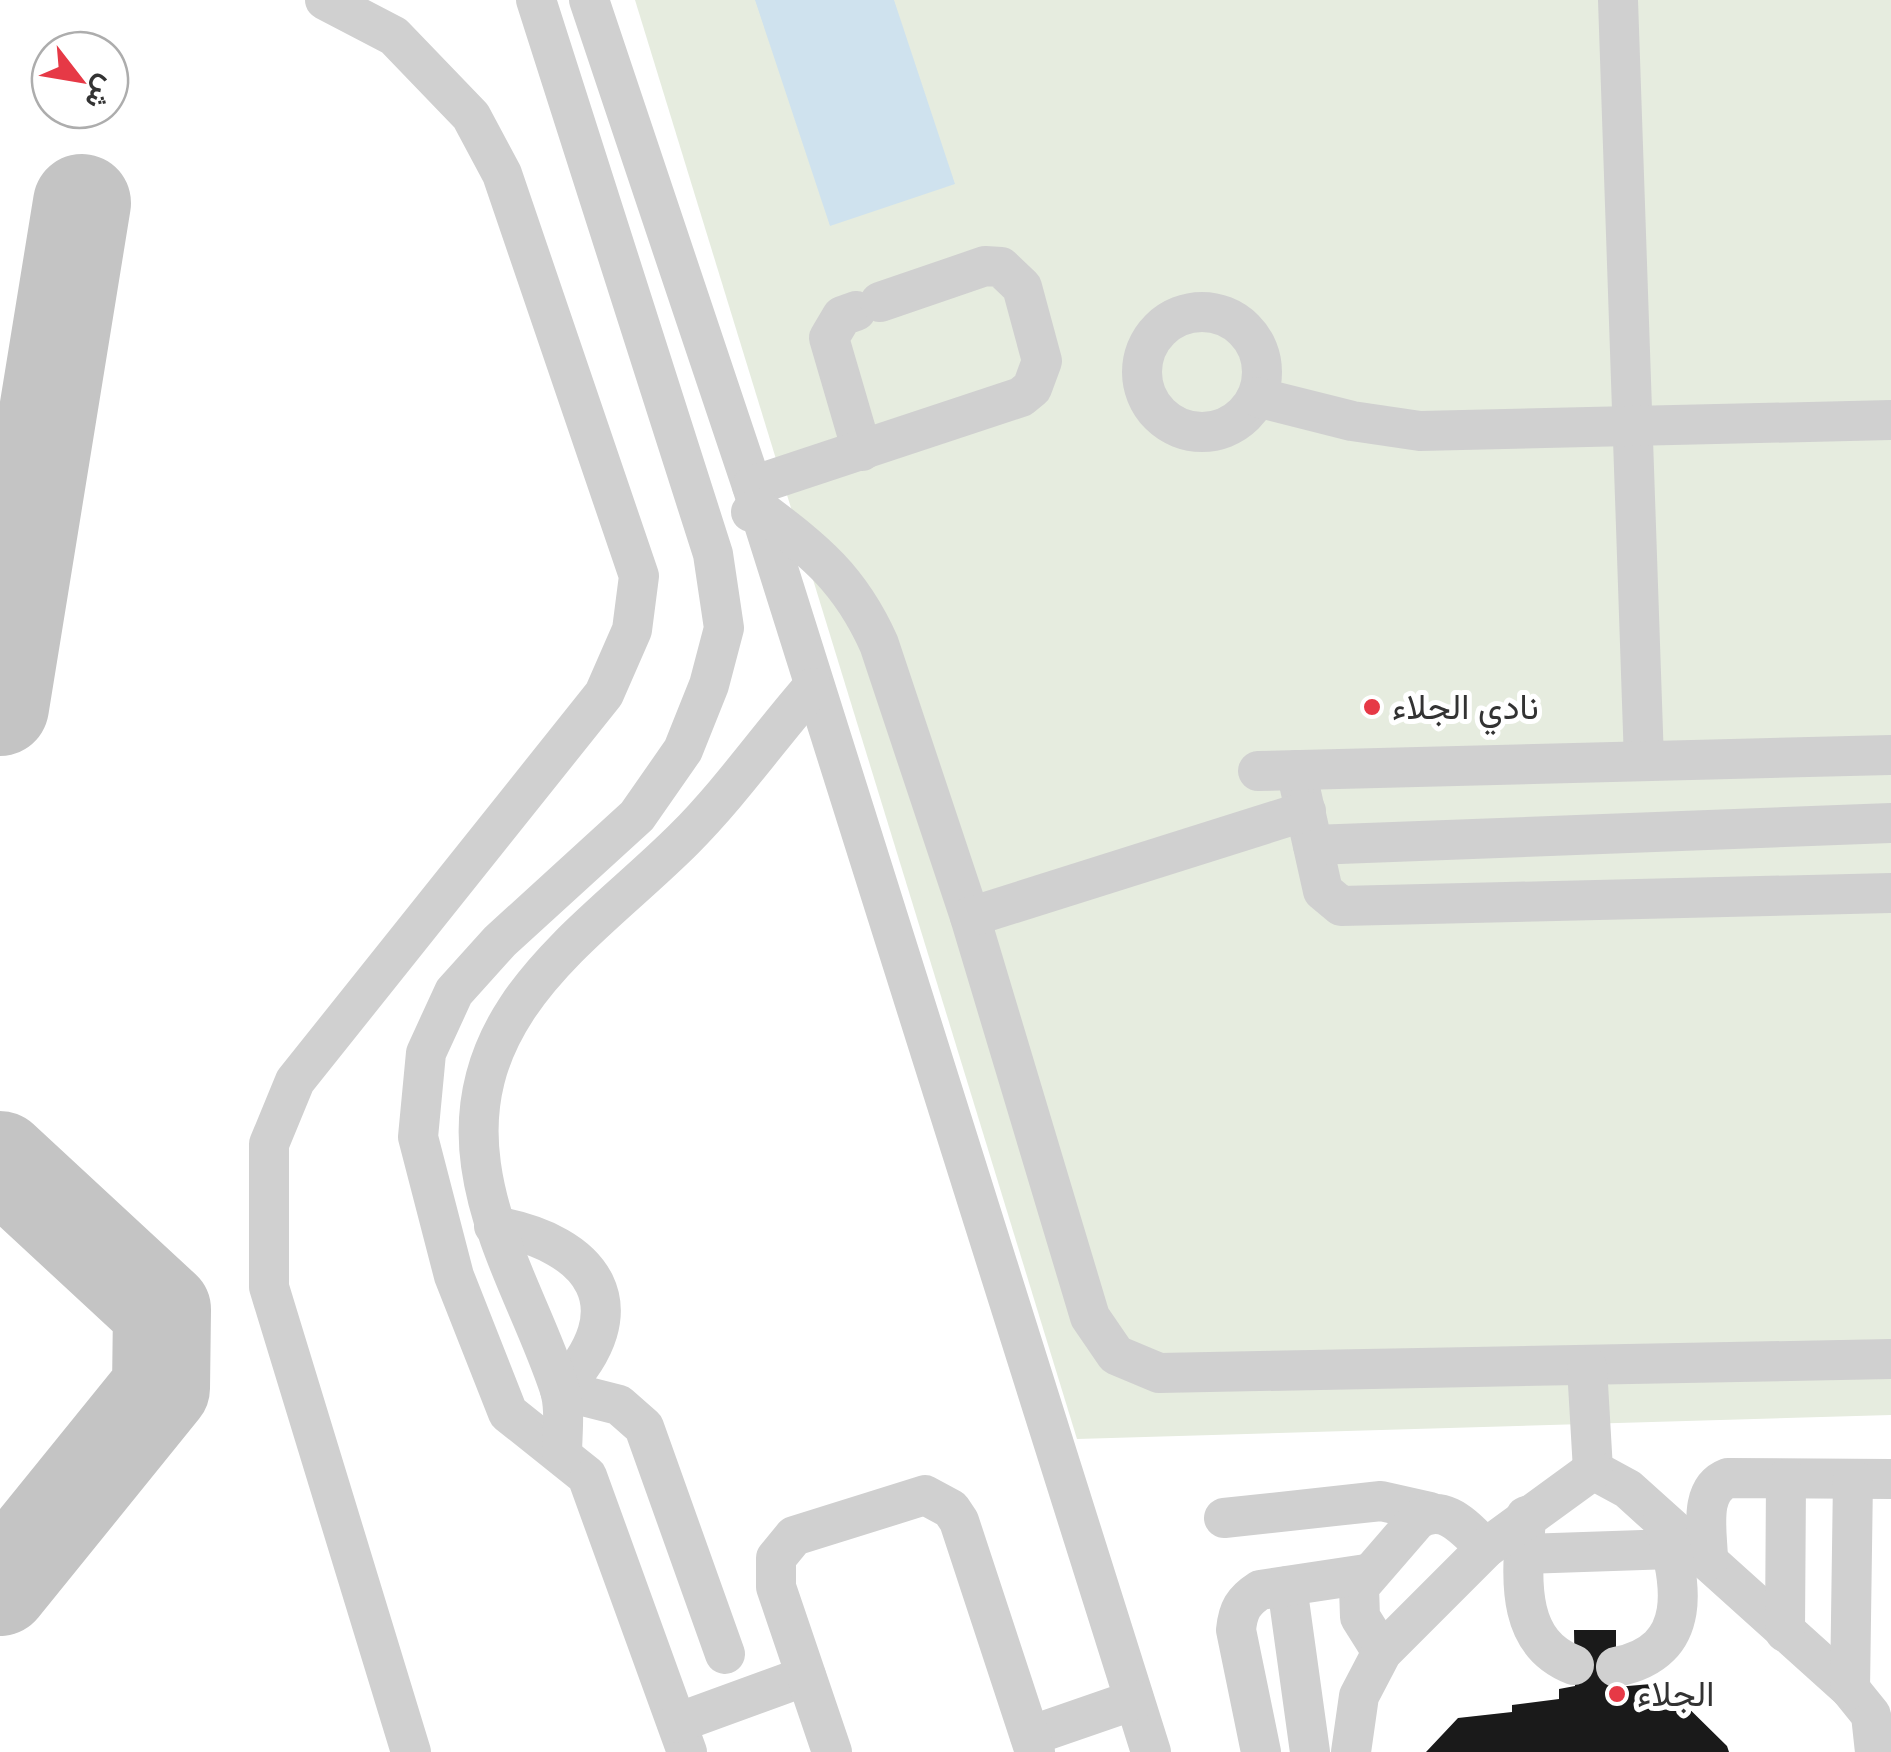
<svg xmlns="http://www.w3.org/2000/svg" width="1891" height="1752" viewBox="0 0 1891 1752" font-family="'Golos Text',Vazirmatn,sans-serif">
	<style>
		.green { fill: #e6ecdf }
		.water { fill: #cfe2ee }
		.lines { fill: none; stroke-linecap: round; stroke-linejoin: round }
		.taxiway { stroke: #c4c4c4; stroke-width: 98 }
		.building { fill: #1a1a1a }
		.minor { stroke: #d0d0d0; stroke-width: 40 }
		.poi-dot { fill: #e63946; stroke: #fff; stroke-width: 4 }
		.labels { text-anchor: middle; stroke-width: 10; stroke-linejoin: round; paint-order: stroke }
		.poi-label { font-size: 35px; fill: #333; stroke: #fff; text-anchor: start }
	</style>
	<rect width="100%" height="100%" fill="#fff"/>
	<polygon class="green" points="635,0 1891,0 1891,1415 1077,1439"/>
	<polygon class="water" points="755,0 894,0 955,184 830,226"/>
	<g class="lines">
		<g class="taxiway">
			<polyline points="0,707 82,203"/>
			<polyline points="0,1160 162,1310 161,1388 0,1587"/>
		</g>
	</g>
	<polygon class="building" points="1574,1630 1616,1630 1616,1687 1663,1683 1727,1746 1729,1752 1426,1752 1458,1718 1512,1712 1512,1705 1559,1699 1559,1689 1575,1686"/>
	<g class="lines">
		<g class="minor">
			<polyline points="325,0 394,36 471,116 502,174 639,576 632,630 604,694 295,1081 269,1144 269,1287 411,1752"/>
			<polyline points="536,0 713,554 724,628 709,685 683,750 637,816 500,941 454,992 426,1053 418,1137 454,1276 508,1413 587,1476 687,1752"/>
			<polyline points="589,0 752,486 1151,1752"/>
			<polyline points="1618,0 1644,761"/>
			<polyline points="856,311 842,316 829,338 862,451"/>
			<circle cx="1202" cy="372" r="60"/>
			<polyline points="1257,397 1352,421 1420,431 1891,420"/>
			<polyline points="752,486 1021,397 1032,388 1042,361 1022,287 1001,267 985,266 880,302"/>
			<path d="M751,512l8,-3c56,42 91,70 120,135l91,273 120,400 26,38 43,18 732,-14"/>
			<polyline points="1296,770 1323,891 1341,906 1891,893"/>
			<polyline points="1258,771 1891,755"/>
			<polyline points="1313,845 1891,823"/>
			<polyline points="970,917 1306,811"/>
			<path d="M494,1226c100,17 146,82 66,164l59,15 25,22 81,227"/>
			<polyline points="1587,1367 1593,1470"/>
			<path d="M562,1455c0,-21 4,-48 -3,-68 -25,-75 -67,-143 -78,-222 -22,-156 109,-232 203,-326 47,-47 85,-102 128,-151"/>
			<polyline points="1593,1470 1628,1489 1850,1689 1871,1715 1875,1752"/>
			<path d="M1526,1516c-3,56 -14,125 48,149"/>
			<polyline points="1224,1518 1381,1501 1430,1512"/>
			<polyline points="1524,1554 1672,1549"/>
			<path d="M1708,1561c0,-27 -11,-71 20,-83l163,1"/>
			<polyline points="1287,1586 1310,1752"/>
			<polyline points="1785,1632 1786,1479"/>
			<path d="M1382,1652l-22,-35 -1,-30 58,-67c29,-18 48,9 69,28"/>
			<path d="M1616,1667c79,-15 67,-85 47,-146"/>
			<polyline points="1850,1689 1853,1479"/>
			<polyline points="677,1723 806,1676"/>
			<polyline points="1030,1736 1134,1700"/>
			<polyline points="832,1752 776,1587 776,1558 794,1536 925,1495 951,1509 959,1521 1035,1752"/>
			<path d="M1261,1752l-25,-122c2,-20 7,-29 24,-40l106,-16"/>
			<polyline points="1351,1752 1359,1696 1382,1652 1486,1548 1593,1470"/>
		</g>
	</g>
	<g class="poi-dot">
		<circle cx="1372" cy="707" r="10"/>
		<circle cx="1617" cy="1694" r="10"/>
	</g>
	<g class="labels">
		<g class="poi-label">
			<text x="1392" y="719">نادي الجلاء</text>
			<text x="1637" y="1706">الجلاء</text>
		</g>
	</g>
	<g transform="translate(80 80) rotate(121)"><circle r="48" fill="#ffffff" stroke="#adadad" stroke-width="2.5"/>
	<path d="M0-8L18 38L0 25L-18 38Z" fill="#e63946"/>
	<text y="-15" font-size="28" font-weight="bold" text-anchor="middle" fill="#333333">ش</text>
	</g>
</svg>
